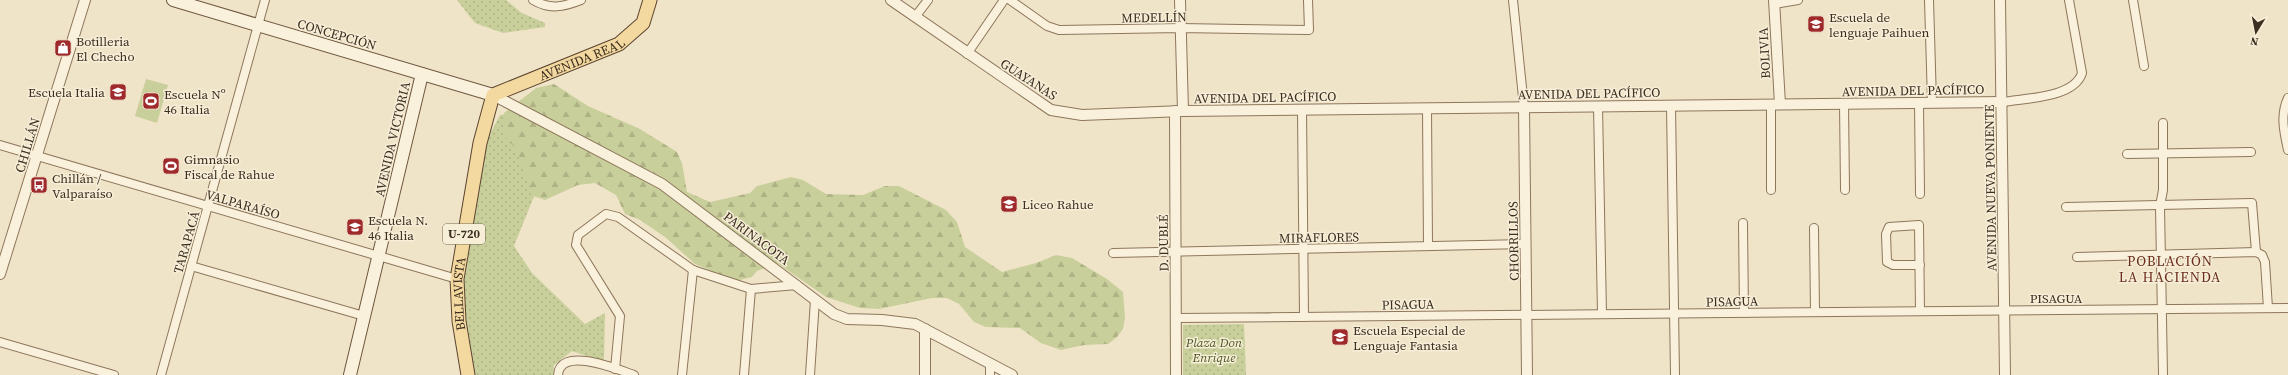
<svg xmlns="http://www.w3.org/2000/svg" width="2288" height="375" viewBox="0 0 2288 375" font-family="'Source Serif 4',serif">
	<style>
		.grass { fill: url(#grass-dots) }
		.forest { fill: url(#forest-firs) }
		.garden { fill: #c9cf9b }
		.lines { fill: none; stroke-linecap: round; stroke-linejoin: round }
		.minor-casing { stroke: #8d765c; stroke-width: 10 }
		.tertiary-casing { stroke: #8d765c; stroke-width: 12 }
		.secondary-casing { stroke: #6f573f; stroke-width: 14 }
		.primary-casing { stroke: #5b4430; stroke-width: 15 }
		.minor { stroke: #faf1dc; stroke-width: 8 }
		.tertiary { stroke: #faf1dc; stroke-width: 10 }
		.secondary { stroke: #faf1dc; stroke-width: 12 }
		.primary { stroke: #f3d9a0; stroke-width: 13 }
		.labels { text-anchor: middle; stroke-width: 3; stroke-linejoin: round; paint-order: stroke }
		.shield { fill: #f7eed8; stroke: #756857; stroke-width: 1 }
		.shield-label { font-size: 12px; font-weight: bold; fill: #3d2e20 }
		.street-label { font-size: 13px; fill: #3d2e20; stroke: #f7eed8 }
		.poi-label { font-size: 13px; fill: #3d2e20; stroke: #f7eed8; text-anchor: start }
		.park-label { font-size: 13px; font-style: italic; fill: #4d5a26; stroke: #f7eed8 }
		.neighbourhood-label { font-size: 14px; letter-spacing: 1px; fill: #6b2e1e; stroke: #f7eed8 }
	</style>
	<defs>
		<pattern id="grass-dots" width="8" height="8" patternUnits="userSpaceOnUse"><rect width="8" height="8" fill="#c9cf9b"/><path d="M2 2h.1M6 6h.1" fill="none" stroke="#aeb285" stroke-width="1.8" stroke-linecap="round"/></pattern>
		<pattern id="forest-firs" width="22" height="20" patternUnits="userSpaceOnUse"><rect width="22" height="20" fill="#c9cf9b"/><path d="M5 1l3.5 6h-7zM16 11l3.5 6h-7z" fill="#aeb285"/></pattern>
	</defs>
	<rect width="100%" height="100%" fill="#f0e4c8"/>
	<g class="grass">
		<polygon points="457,0 506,0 522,13 545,23 545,27 503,33 475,23"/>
		<polygon points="507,114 537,189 514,246 532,273 585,324 605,313 604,362 572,351 554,365 553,375 472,375 463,322 464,282 484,145 500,115"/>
		<polygon points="1244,324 1246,375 1183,375 1183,325"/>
	</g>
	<polygon class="forest" points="554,84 588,106 640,129 677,152 682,163 687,192 710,202 750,193 757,186 791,177 803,180 826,194 863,195 885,186 899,186 946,210 957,222 965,247 1002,272 1036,263 1056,255 1072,258 1107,279 1123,292 1125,318 1123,329 1117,337 1108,344 1084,345 1061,350 1041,343 1020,328 986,327 974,322 959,304 947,298 932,298 879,309 860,308 826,297 777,263 757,271 752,277 736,281 695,264 665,237 640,220 625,214 616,195 595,183 578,185 545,200 533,196 517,150 503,135 504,113 536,88"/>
	<polygon class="garden" points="146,79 168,85 157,123 135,116"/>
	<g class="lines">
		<defs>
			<g id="minor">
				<path d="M533,0c17,10 30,7 48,0"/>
				<polyline points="1010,0 1047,26 1059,30 1180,28 1309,30 1308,0"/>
				<polyline points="1513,0 1524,107"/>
				<polyline points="1929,0 1932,102"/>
				<polyline points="2133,0 2144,66"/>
				<polyline points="1774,4 1798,0"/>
				<polyline points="915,17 928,0"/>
				<polyline points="967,54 1004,0"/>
				<path d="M2288,98c-8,17 -4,34 0,52"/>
				<path d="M2003,102c23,-4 71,-4 79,-29l-13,-73"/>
				<polyline points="1844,103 1845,190"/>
				<polyline points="1919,103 1920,194"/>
				<polyline points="1771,104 1771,190"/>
				<polyline points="1671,105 1675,375"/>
				<polyline points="1598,106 1602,314"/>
				<polyline points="1427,108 1428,246"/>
				<polyline points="1302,110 1304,317"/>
				<polyline points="0,145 457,279"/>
				<polyline points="2127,154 2251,152"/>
				<polyline points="2066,207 2252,203 2256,252"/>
				<polyline points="1743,223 1744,313"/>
				<polyline points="1814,228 1815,312"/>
				<polyline points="1113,253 1526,244"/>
				<polyline points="2077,257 2256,252 2262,255 2265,262 2268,308"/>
				<polyline points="1920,265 1893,265 1887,262 1886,234 1889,227 1919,225 1920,311"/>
				<polyline points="191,266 364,316"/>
				<polyline points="1177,318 2288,308"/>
				<polyline points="0,342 114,375"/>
				<polyline points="990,365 990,375"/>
				<polyline points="615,369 620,316 576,245 578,235 606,214 618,217 693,270 751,289 797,285"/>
				<polyline points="161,375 265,0"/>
				<path d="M558,375c2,-30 61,-5 76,0"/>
				<polyline points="682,375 693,270"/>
				<polyline points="744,375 751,289"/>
				<polyline points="810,375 815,300"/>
				<polyline points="2163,375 2160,206 2163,190 2163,123"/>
			</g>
			<g id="tertiary">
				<polyline points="891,0 1051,110 1082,115 1183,111 2003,102"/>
				<polyline points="1180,0 1183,111"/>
				<polyline points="1774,0 1780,104"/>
				<polyline points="2000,0 2005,375"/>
				<polyline points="493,95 662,184 834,314 847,319 882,320 915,324 1012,375"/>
				<polyline points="1524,107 1527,375"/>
				<polyline points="1175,111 1176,375"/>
				<polyline points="0,274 85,0"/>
				<polyline points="925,375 925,329"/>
			</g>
			<g id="secondary">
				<polyline points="173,0 493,95"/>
				<polyline points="350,375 422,74"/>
			</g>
			<g id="primary">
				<path id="s1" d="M468,375l-9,-54 -2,-42 23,-136 13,-48 126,-51 24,-21 7,-23"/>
			</g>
		</defs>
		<use href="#minor" class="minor-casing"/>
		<use href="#tertiary" class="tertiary-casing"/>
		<use href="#secondary" class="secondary-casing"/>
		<use href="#primary" class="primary-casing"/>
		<use href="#minor" class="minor"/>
		<use href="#tertiary" class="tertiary"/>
		<use href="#secondary" class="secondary"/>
		<use href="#primary" class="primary"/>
	</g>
	<defs>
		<symbol id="school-square" viewBox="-11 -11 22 22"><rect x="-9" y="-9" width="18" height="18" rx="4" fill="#9e2a2b" stroke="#f7eed8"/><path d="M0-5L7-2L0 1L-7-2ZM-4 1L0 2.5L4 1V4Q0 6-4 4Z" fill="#fff"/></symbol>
		<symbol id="shop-square" viewBox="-11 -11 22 22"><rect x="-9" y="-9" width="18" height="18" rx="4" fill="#9e2a2b" stroke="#f7eed8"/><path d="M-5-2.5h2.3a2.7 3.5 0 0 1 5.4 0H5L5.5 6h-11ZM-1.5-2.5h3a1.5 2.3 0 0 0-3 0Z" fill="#fff"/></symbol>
		<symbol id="stadium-square" viewBox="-11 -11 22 22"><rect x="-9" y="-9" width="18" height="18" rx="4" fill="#9e2a2b" stroke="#f7eed8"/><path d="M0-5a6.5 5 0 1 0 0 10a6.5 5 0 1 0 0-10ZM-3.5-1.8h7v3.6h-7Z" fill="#fff"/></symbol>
		<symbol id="bus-square" viewBox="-11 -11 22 22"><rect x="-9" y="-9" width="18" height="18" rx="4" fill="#9e2a2b" stroke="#f7eed8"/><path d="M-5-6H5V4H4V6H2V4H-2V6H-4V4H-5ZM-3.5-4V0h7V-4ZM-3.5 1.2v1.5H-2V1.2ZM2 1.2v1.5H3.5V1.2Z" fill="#fff"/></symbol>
	</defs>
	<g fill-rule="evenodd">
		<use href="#school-square" x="1806" y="14" width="20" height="20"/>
		<use href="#shop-square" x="53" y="38" width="20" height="20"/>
		<use href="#school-square" x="108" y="82" width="20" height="20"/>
		<use href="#stadium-square" x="141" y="91" width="20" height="20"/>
		<use href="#stadium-square" x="161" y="156" width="20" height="20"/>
		<use href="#bus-square" x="29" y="175" width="20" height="20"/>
		<use href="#school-square" x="999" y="194" width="20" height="20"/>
		<use href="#school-square" x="345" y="217" width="20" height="20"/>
		<use href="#school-square" x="1330" y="327" width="20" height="20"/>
	</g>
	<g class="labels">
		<rect class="shield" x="443" y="224" width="42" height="20" rx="3"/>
		<g class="shield-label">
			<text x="464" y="238">U-720</text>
		</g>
		<g class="street-label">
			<text transform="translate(1154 17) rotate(-1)" y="5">MEDELLÍN</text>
			<text transform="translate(337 34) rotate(16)" y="5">CONCEPCIÓN</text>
			<text transform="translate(1764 53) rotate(-93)" y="5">BOLIVIA</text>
			<text dy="5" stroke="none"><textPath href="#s1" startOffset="380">AVENIDA REAL</textPath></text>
			<text transform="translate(1029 79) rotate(33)" y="5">GUAYANAS</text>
			<text transform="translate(1913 90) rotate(-1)" y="5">AVENIDA DEL PACÍFICO</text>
			<text transform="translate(1589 93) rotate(-1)" y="5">AVENIDA DEL PACÍFICO</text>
			<text transform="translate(1265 97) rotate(-1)" y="5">AVENIDA DEL PACÍFICO</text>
			<text transform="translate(392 139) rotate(-77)" y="5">AVENIDA VICTORIA</text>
			<text transform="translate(27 145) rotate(-73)" y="5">CHILLÁN</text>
			<text transform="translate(1990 188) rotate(-91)" y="5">AVENIDA NUEVA PONIENTE</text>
			<text transform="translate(243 204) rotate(16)" y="5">VALPARAÍSO</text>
			<text transform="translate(1319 237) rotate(-1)" y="5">MIRAFLORES</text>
			<text transform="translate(757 238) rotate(37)" y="5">PARINACOTA</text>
			<text transform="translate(1513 241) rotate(-91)" y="5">CHORRILLOS</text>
			<text transform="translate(186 242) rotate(-74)" y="5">TARAPACÁ</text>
			<text transform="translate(1163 243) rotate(-91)" y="5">D. DUBLÉ</text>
			<text dy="5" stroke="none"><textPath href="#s1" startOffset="82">BELLAVISTA</textPath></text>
			<text x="2056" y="303">PISAGUA</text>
			<text transform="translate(1732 301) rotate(-1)" y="5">PISAGUA</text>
			<text transform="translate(1408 304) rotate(-1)" y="5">PISAGUA</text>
		</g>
		<g class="poi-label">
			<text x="1829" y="22">Escuela de<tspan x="1829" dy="15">lenguaje Paihuen</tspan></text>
			<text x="76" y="46">Botilleria<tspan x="76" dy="15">El Checho</tspan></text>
			<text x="105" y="97" text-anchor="end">Escuela Italia</text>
			<text x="164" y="99">Escuela Nº<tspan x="164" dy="15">46 Italia</tspan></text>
			<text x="184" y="164">Gimnasio<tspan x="184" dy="15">Fiscal de Rahue</tspan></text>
			<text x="52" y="183">Chillán /<tspan x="52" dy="15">Valparaíso</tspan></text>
			<text x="1022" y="209">Liceo Rahue</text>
			<text x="368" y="225">Escuela N.<tspan x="368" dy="15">46 Italia</tspan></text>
			<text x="1353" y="335">Escuela Especial de<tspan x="1353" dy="15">Lenguaje Fantasia</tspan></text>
		</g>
		<g class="park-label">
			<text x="1214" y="347">Plaza Don<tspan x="1214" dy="15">Enrique</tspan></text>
		</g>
		<g class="neighbourhood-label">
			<text x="2170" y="266">POBLACIÓN<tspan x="2170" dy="16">LA HACIENDA</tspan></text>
		</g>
	</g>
	<g transform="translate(2256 32) rotate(190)" stroke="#f7eed8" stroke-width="3" paint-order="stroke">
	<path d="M0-3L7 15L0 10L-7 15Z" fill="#3d2e20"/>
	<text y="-6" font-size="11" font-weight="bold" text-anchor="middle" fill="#3d2e20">N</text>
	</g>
</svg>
